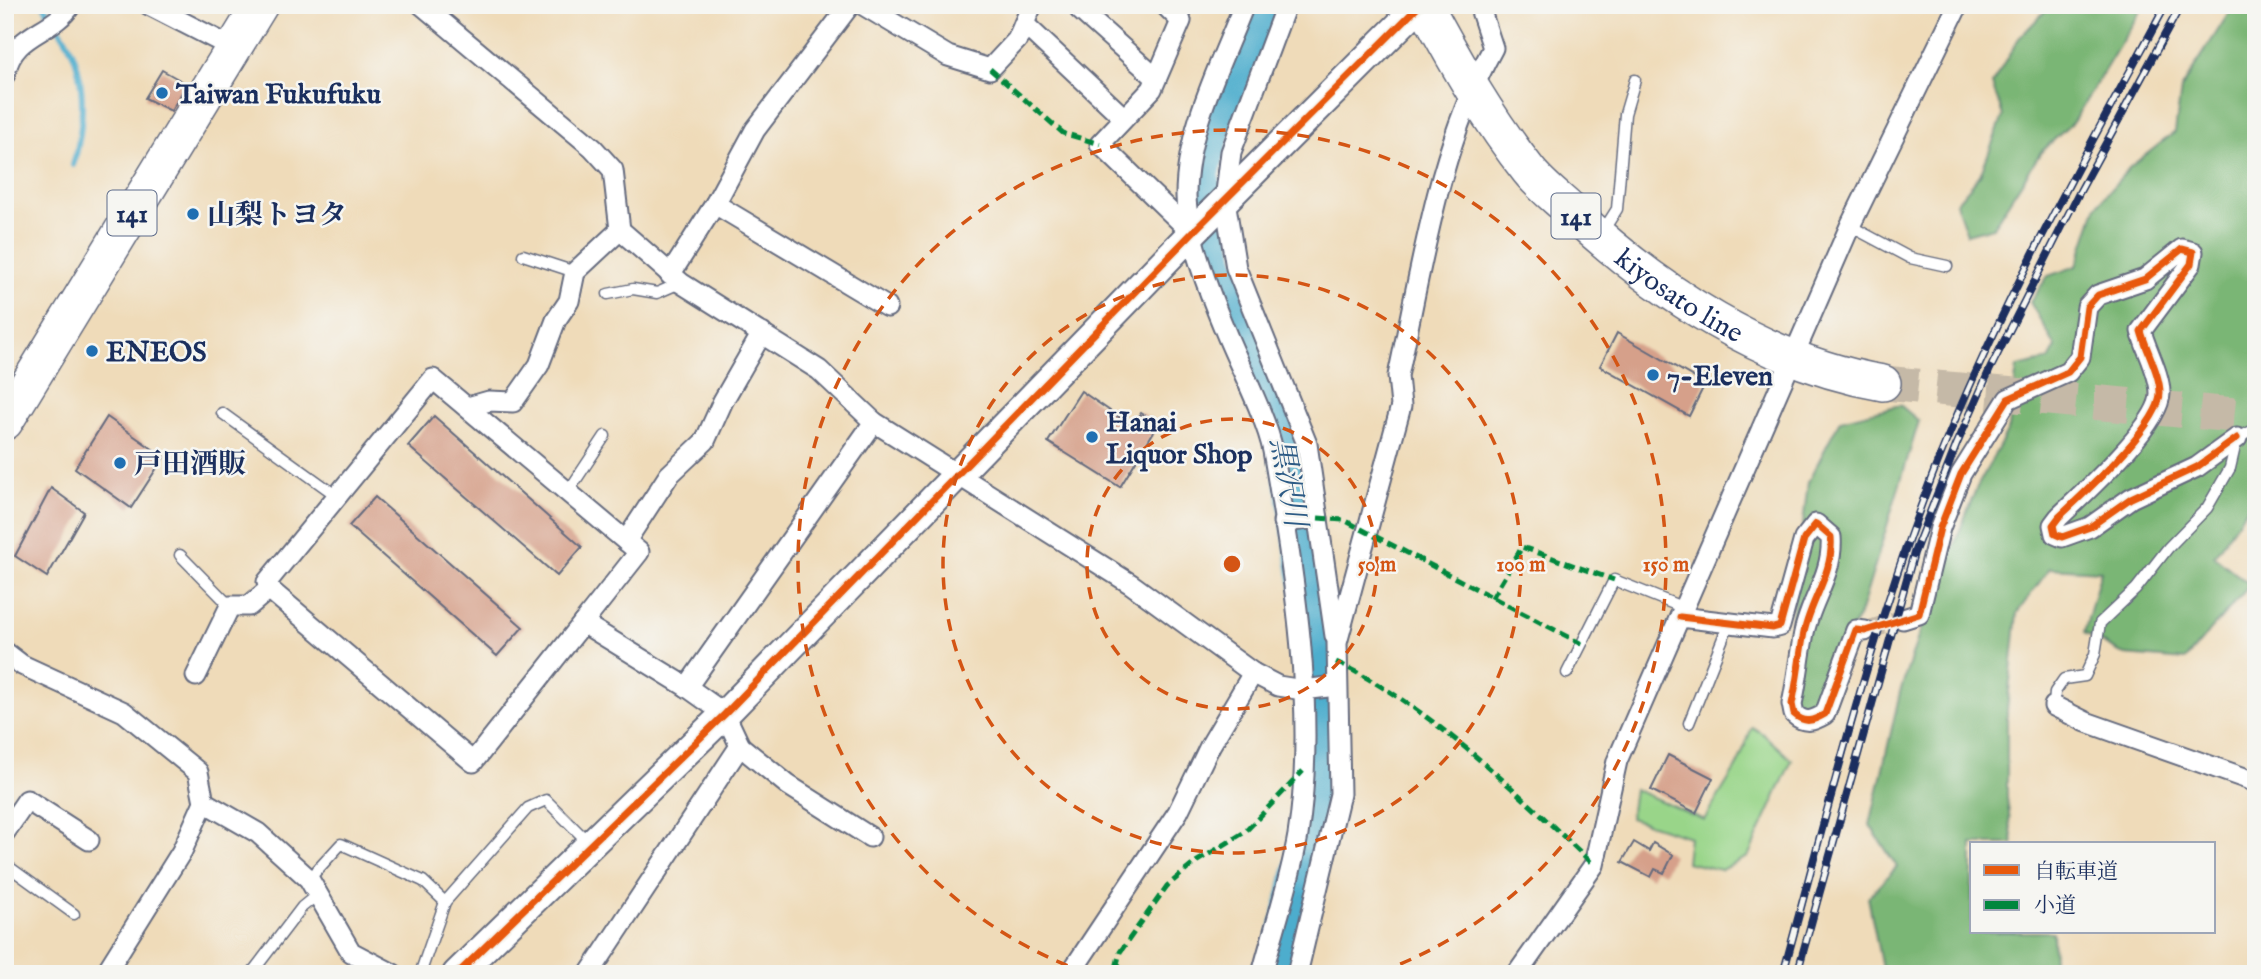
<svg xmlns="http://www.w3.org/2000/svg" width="2261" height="979" viewBox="0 0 2261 979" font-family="'IM FELL English','Noto Serif JP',serif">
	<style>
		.green { fill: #99d589; stroke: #5a8274; stroke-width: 2 }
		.forest { fill: #7ab675; stroke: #4a726a; stroke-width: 2 }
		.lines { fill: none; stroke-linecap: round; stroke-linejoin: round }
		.stream { stroke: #4eadcd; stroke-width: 6 }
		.river { stroke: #4eadcd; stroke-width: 35 }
		.building { fill: #d6a08a }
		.street-tunnel { stroke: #c5b9a7; stroke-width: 19; stroke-dasharray: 19 10; stroke-linecap: butt }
		.highway-tunnel { stroke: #c5b9a7; stroke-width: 35; stroke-dasharray: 35 18; stroke-linecap: butt }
		.lane-casing { stroke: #656b7e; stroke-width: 13 }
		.street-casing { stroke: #656b7e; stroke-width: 23 }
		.secondary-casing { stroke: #656b7e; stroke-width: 32 }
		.highway-casing { stroke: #656b7e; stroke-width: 38 }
		.lane { stroke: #fff; stroke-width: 10 }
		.street { stroke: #fff; stroke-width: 19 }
		.secondary { stroke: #fff; stroke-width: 28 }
		.highway { stroke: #fff; stroke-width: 35 }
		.rail-casing { stroke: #1b2f5e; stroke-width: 8 }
		.rail { stroke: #f6f6f2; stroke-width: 5; stroke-dasharray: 16; stroke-linecap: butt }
		.quiet { stroke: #00873e; stroke-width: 5; stroke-dasharray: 10 5; stroke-linecap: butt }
		.cycleway-casing { stroke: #f6f6f2; stroke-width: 11 }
		.cycleway { stroke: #e8590c; stroke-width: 7 }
		.ring { fill: none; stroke: #d45514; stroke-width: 3.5; stroke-dasharray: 12 9 }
		.poi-dot { fill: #1f6fb2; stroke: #f6f6f2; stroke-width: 2.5 }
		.labels { text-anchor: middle; stroke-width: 5; stroke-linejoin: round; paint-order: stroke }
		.shield { fill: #f6f6f2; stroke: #5d6b8a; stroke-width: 2 }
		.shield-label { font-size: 26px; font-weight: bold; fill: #1b2f5e }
		.poi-label { font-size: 28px; font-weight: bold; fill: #1b2f5e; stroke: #f6f6f2; text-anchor: start }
		.street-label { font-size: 28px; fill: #1b2f5e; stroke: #f6f6f2 }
		.water-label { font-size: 30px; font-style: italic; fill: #2d5b85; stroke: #f6f6f2 }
		.centre { fill: #d45514; stroke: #f6f6f2; stroke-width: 3.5 }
		.ring-label { font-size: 21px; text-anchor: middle; font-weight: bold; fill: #d45514; stroke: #f6f6f2; stroke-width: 5; stroke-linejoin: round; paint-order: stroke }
	</style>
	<rect width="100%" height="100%" fill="#f6f6f2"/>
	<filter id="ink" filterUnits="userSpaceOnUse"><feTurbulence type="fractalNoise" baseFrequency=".0143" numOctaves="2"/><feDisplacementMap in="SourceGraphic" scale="14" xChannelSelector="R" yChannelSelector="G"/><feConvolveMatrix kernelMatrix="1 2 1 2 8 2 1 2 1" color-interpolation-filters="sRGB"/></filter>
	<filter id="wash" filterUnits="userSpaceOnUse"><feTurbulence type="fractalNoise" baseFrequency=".00686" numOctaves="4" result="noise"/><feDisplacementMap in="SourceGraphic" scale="28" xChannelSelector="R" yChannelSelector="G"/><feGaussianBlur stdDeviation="1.57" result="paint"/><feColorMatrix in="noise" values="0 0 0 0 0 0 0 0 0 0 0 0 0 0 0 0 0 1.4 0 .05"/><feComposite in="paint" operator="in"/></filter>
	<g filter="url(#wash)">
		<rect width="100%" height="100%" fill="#efdbb9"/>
		<polygon class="green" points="1752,727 1763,734 1792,760 1748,857 1721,870 1686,862 1689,837 1630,818 1634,789 1704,820 1737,766"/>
		<g class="forest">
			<polygon points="2051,5 2144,5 2073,122 2041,152 1993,227 1967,234 1956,203 1980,175 2003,116 1992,84 2019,38"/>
			<polygon points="2234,5 2256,5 2256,495 2214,556 2250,585 2185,660 2125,655 2084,633 2101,571 2050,568 2017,613 2007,710 2007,798 2013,844 1972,844 1972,932 2053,932 2054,967 2064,974 1883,974 1868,897 1897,867 1870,825 1900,692 1918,637 1976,489 2009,428 2017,367 2049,360 2056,347 2030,302 2048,276 2077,266 2097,205 2130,167 2175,132 2181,89"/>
			<polygon points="1900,405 1919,421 1861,611 1810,707 1783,692 1808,482 1840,420"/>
		</g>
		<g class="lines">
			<path class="stream" d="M44,5c8,15 19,27 26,42 17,34 14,83 3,118"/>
			<polyline class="river" points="1262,5 1219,111 1202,175 1217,260 1280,426 1293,489 1311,614 1320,709 1321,789 1275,974"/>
		</g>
		<g id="blocks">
			<g class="building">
				<polygon points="162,70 187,84 171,111 145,98"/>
				<polygon points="1617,333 1705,384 1689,416 1600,366"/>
				<polygon points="1081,391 1132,426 1141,413 1159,423 1120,487 1048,442"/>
				<polygon points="434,416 582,547 557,576 408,446"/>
				<polygon points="107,417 164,457 131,508 75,468"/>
				<polygon points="51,488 84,512 47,577 15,556"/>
				<polygon points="375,497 523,627 497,656 349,526"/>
				<polygon points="1668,755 1713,778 1696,813 1651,790"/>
				<polygon points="1634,842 1649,851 1653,843 1673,855 1664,873 1655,869 1651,877 1622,862"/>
			</g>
		</g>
	</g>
	<g filter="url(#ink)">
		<use href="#blocks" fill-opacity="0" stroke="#656b7e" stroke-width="2"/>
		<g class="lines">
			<polyline class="street-tunnel" points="1865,631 1903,619"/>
			<polyline class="highway-tunnel" points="1883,383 2256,417"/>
			<defs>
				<g id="lane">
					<polyline points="1850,226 1910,258 1947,266"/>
					<polyline points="1603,231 1617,209 1625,114 1635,80"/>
					<polyline points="523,255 575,272"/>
					<polyline points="608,294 633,289 657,293 680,283"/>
					<polyline points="222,413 337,496"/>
					<polyline points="568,492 605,436"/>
					<polyline points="180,555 230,606"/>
					<polyline points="1567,673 1614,580 1684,608"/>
					<polyline points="2054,706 2055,692 2064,679 2085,676 2095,654 2100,623 2136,589 2168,548 2207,508 2230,468 2237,438 2256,429"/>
					<polyline points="1689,723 1729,623"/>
					<polyline points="5,864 74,914"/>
					<polyline points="309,879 341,844 423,881 445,902"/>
					<polyline points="251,974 302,907 318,894"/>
					<polyline points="420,974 445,902 528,808 546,800 590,844"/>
				</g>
				<g id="street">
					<polyline points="149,5 233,48"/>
					<polyline points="422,5 593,148 613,170 620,230 681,283 819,370 874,422 687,687 725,714 740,746 589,974"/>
					<polyline points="863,5 948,56 990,69 1017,40 1032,5"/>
					<polyline points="1165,5 1181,21 1152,89 1100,144 1192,233"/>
					<path d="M1244,5c-24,61 -58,125 -58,191 1,41 24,99 40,137 13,32 41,86 47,118 21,121 44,262 25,384 -8,47 -24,93 -36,139"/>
					<polyline points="1286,5 1231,152 1225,200 1236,268 1307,444 1335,636"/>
					<polyline points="1080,10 1156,78"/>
					<polyline points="1024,24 1124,118"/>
					<path d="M5,74c8,-42 46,-39 66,-69"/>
					<polyline points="715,204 887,307"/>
					<polyline points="670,275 715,204 755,130 850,5"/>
					<polyline points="468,407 489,401 513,402 539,365 556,320 569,301 575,272 620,230"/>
					<polyline points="874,422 1131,584 1253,673 1278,686 1303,690 1336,686"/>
					<polyline points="1283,522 1318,518"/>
					<polyline points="626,541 669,475 705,441 723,401 762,333"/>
					<polyline points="269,589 473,762 583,623"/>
					<path d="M1680,617l93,11 7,-2 24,-87 12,-15 15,13c3,38 -23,66 -28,101 -4,22 -6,44 -11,66l2,10c11,10 19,7 31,0l31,-84 9,1"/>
					<path d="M1903,619l16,-5 21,-86 21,-54 47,-75 60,-27 12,-15 7,-50 11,-12 47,-16 37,-30 11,3 -2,12 -50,67c5,19 19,43 19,62 1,31 -78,102 -101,124l-6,8 2,9 7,3 28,-10 41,-29 66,-31 40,-29"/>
					<polyline points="5,652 22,665 124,712 198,772 204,802 258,833 309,879 351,952 393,974"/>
					<polyline points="196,676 230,606 249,606 269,589 267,582 433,379 639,552 583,623 687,687"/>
					<polyline points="2054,706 2086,722 2256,782"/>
					<polyline points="740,746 788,785 870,837"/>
					<polyline points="5,832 27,800 89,840"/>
					<polyline points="105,974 182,851 204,802"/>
					<polyline points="1070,974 1178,812 1210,746 1253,673"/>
					<path d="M1297,974l43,-180 -3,-151 64,-237 -3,-30c24,-110 40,-228 95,-328l-14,-43"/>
					<polyline points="1517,974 1594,865 1617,761 1850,226 1958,5"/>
				</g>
				<polyline id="secondary" points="457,974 725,714 1192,233 1420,5"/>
				<g id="highway">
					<path id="s1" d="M1425,5c31,58 63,114 104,166 12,15 28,27 42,40 86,81 195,152 312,172"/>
					<polyline points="5,422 260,5"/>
				</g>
			</defs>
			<use href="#lane" class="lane-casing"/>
			<use href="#street" class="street-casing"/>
			<use href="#secondary" class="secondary-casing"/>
			<use href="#highway" class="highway-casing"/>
			<use href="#lane" class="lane"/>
			<use href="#street" class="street"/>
			<use href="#secondary" class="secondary"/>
			<use href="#highway" class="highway"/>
			<defs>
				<g id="rail">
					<path d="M1783,974c49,-180 93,-363 164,-535 62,-150 142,-292 219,-434"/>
					<polyline points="1797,974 1914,553 1956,446 1990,369 2079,193 2181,5"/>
				</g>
			</defs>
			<use href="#rail" class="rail-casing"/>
			<use href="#rail" class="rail"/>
			<g class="quiet">
				<polyline points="990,69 1063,133 1100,144"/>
				<polyline points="1318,518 1344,520 1582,644"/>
				<polyline points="1492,598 1522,547 1614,580"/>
				<path d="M1336,662c96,45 181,131 258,203"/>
				<polyline points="1133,974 1117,964 1120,952 1167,886 1196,862 1245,832 1303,771"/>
			</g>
			<defs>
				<g id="cycleway">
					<path d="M1680,617l93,11 7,-2 24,-87 12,-15 15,13c3,38 -23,66 -28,101 -4,22 -6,44 -11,66l2,10c11,10 19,7 31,0l31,-84 9,1 54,-17 21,-86 21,-54 47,-75 60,-27 12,-15 7,-50 11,-12 47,-16 37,-30 11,3 -2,12 -50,67c5,19 19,43 19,62 1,31 -78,102 -101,124l-6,8 2,9 7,3 28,-10 41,-29 66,-31 40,-29"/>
					<polyline points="457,974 725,714 1192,233 1420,5"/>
				</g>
			</defs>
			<use href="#cycleway" class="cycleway-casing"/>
			<use href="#cycleway" class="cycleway"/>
		</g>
	</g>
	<g class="ring">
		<circle cx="1232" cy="564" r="145"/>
		<circle cx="1232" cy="564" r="289"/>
		<path d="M1087 973A434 434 0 1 1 1377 973"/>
	</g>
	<g class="poi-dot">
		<circle cx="162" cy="93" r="7"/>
		<circle cx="193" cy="214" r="7"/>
		<circle cx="92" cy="351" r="7"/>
		<circle cx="1653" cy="375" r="7"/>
		<circle cx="1092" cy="437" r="7"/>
		<circle cx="120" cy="463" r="7"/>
	</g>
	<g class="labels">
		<g class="shield">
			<rect x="107.5" y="190.5" width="49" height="45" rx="5"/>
			<rect x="1551.5" y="193.5" width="49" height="45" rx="5"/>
		</g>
		<g class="shield-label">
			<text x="132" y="222">141</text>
			<text x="1576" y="225">141</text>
		</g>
		<g class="poi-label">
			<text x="176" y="103">Taiwan Fukufuku</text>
			<text x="207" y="224">山梨トヨタ</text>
			<text x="106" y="361">ENEOS</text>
			<text x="1667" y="385">7-Eleven</text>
			<text x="1106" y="431">Hanai<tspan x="1106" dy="32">Liquor Shop</tspan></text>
			<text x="134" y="473">戸田酒販</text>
		</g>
		<g class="street-label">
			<text dy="10" stroke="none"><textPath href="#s1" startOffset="392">kiyosato line</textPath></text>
		</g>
		<g class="water-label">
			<text transform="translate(1289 482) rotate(80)" y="10">黒沢川</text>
		</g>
	</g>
	<circle cx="1232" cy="564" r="10" class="centre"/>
	<g class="ring-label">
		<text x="1377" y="571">50 m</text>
		<text x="1521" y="571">100 m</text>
		<text x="1666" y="571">150 m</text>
	</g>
	<rect width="2261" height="979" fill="none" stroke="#f6f6f2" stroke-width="28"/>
	<rect x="1970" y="842" width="245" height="91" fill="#f6f6f2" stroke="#9ea6b7" stroke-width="2"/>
	<rect x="1984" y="865" width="35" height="10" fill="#e8590c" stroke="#9ea6b7" stroke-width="2"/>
	<text x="2034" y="878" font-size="21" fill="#1b2f5e">自転車道</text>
	<rect x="1984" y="900" width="35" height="10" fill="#00873e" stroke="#9ea6b7" stroke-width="2"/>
	<text x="2034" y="912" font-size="21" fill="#1b2f5e">小道</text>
</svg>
